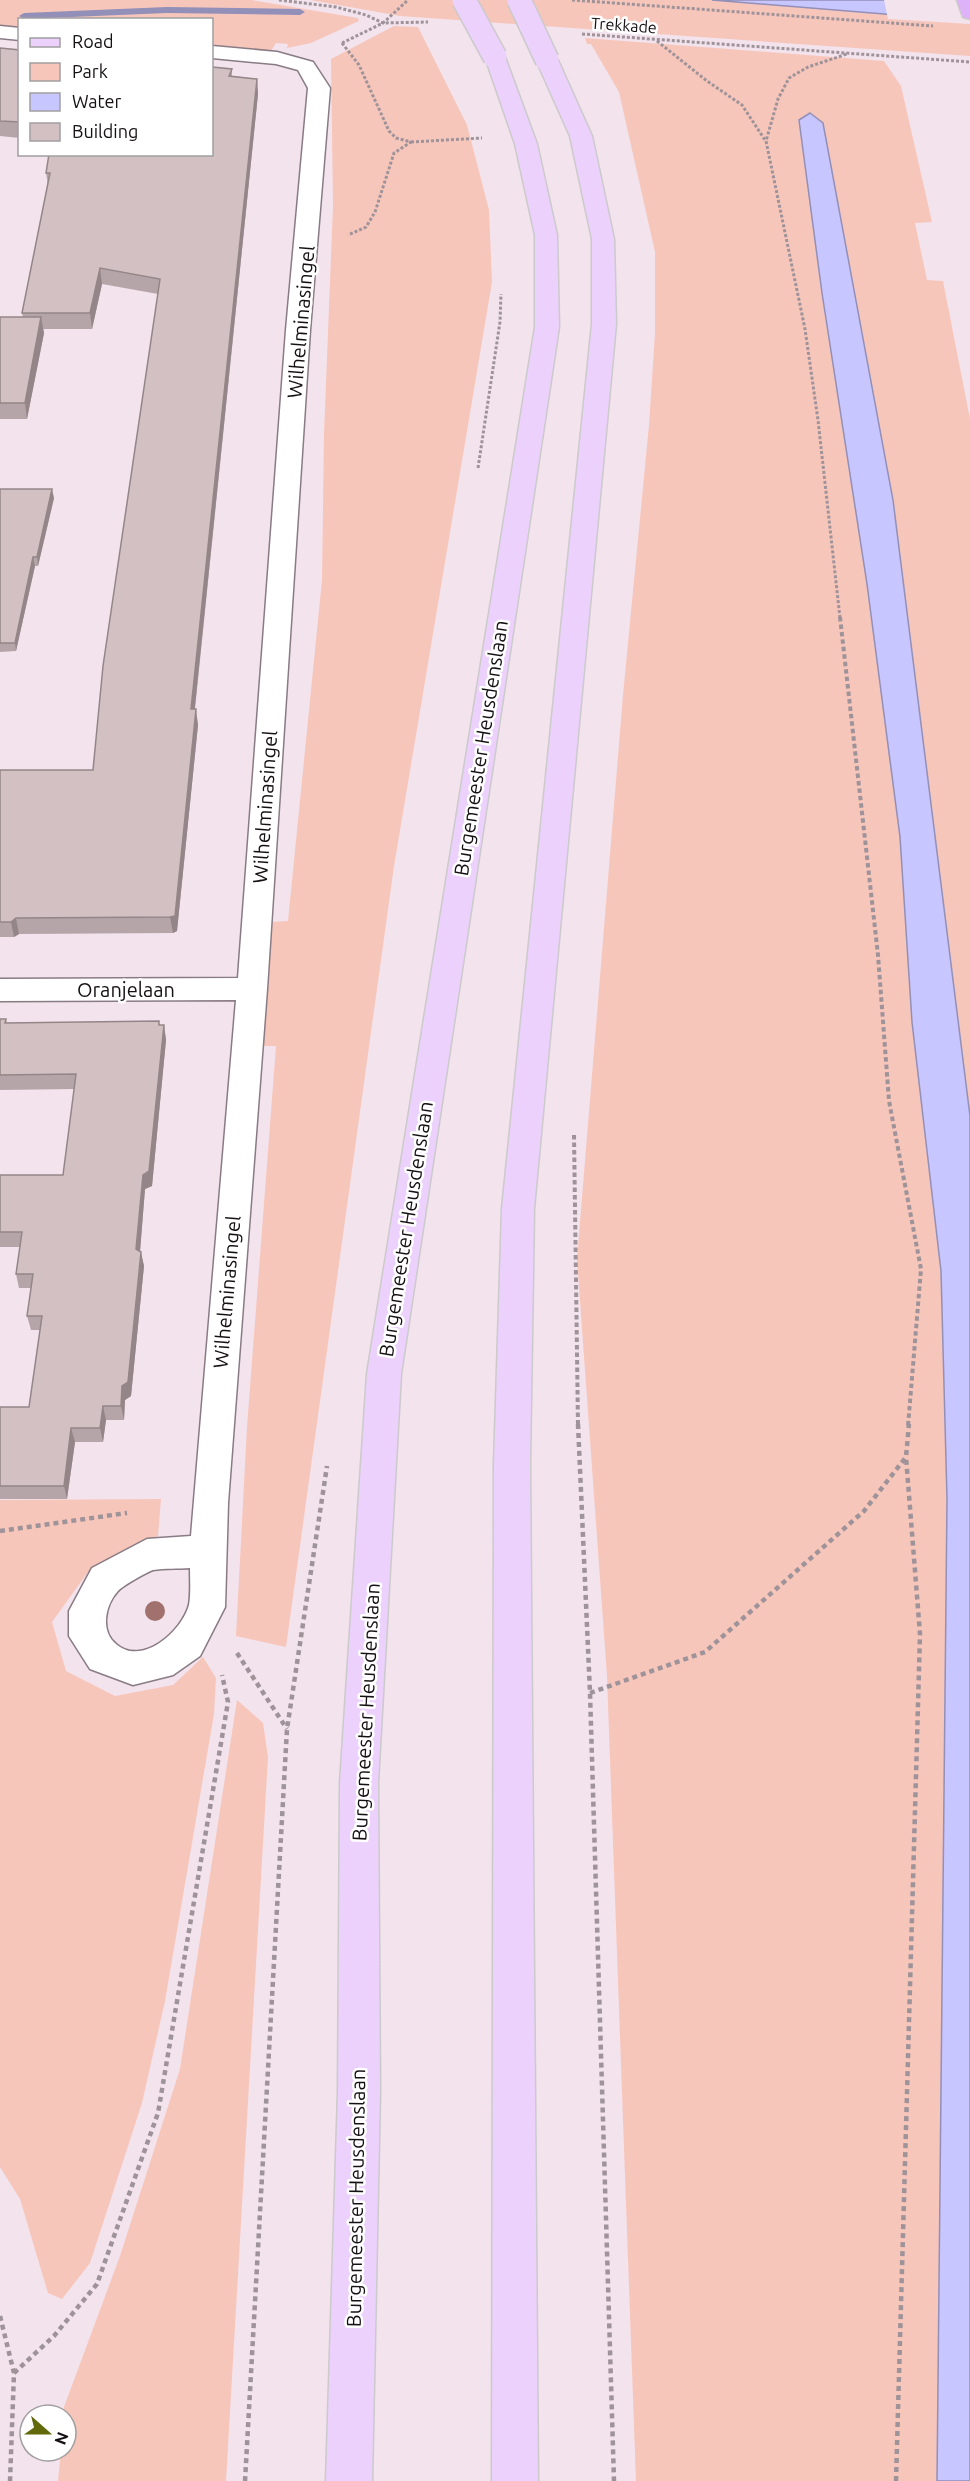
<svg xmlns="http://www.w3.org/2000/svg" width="970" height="2481" viewBox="0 0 970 2481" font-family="Ubuntu,sans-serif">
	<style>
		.green { fill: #f7c6bb }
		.water { fill: #c8c6fe; stroke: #928fb8; stroke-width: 1.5 }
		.pier { fill: #f3e3ed }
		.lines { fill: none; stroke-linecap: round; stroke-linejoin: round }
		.stream { fill: #928fb8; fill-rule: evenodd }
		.minor-casing { stroke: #897b84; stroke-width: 3 }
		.major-casing { stroke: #cccacb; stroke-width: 3 }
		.highway-casing { stroke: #cccacb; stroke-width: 3 }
		.path-far2 { stroke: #9f939a; stroke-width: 3; stroke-dasharray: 3 2; stroke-linecap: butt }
		.path-far1 { stroke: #9f939a; stroke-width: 4; stroke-dasharray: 4.5 3; stroke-linecap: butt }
		.path { stroke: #9f939a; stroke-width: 4.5; stroke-dasharray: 5 4; stroke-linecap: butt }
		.minor { fill: #fff; fill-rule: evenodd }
		.major { fill: #ebd1fb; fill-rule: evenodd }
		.highway { fill: #deb2f8; fill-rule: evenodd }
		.major-bridge-casing { stroke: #cccacb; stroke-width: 26; stroke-linecap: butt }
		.major-bridge { stroke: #ebd1fb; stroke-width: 23 }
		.tree { fill: #a0716d }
		.wall { fill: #b5a5a8 }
		.shaded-wall { fill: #948688 }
		.building { fill: #d3c0c3; stroke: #948688; stroke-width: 1.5 }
		.labels { text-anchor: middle; stroke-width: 5; stroke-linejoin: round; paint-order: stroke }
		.far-street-label { font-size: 16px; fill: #151013; stroke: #fff }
		.street-label { font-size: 20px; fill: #151013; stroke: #fff }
	</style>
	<rect width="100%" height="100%" fill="#f3e3ed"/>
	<g class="green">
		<polygon points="0,0 251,0 358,18 359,21 311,43 287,48 288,44 276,43 271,51 212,46 212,20 20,20 19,28 0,26"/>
		<polygon points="310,0 712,0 970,21 970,56 400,16"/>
		<polygon points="394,26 418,27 467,125 489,210 492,282 394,866 286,1647 236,1636 247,1427 276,1046 261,1046 271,922 288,921 322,580 324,434 333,206 331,59"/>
		<polygon points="585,38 884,61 901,86 932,222 915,223 927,280 943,281 970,419 970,1116 893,500 823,123 867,584 900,837 912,1022 941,1271 947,1499 937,2481 636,2481 607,1676 577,1259 623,695 649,425 655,333 655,252 619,92 591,44 587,44"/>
		<polygon points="161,1499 158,1536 88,1572 52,1622 66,1671 115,1696 173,1685 203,1657 216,1678 214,1714 165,2001 142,2103 90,2263 62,2299 48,2293 20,2199 0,2167 0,1500"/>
		<polygon points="237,1700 263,1723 268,1757 226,2481 58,2481 61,2451 66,2451 64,2407 120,2256 180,2069"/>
	</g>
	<g class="water">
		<polygon points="712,0 970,0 970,21"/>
		<polygon points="810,113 823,123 893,500 970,1116 970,2481 937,2481 947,1499 941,1271 912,1022 900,837 867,584 822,293 799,120"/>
	</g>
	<polygon class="pier" points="884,0 970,0 970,24 888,19"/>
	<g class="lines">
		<polygon class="stream" points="167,7 300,9 305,12 300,15 167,13 24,19 19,16 24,13"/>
		<defs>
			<g id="minor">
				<polygon points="0,26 20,28 20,40 0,38"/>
				<path d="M212,46l65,6 36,10 17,26 -20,242 -43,659 -39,514 -3,104 -25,49 -27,19 -40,10 -43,-16 -21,-33v-25l23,-43 55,-29 44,-3 45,-536 -236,1v-22l238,-1 48,-648 22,-242 -10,-18 -22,-6 -64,-6zM190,1568c0,11 1,26 -1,37 -7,26 -47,62 -73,39 -16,-13 -11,-39 2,-53 4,-5 29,-19 35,-21 12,-2 25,-1 37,-2z"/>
			</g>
			<g id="major">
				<polygon points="495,51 502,53 505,57 537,144 557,235 559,327 401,1374 378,1783 380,2092 372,2481 326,2481 338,2092 340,1783 367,1374 535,327 535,235 515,144 485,57 488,53"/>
				<polygon points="547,54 554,56 558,60 592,136 614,239 616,324 534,1209 530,1464 538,2481 492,2481 494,1464 502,1209 592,324 592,239 570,136 536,60 540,56"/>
			</g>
			<polygon id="highway" points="957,0 970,0 970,19 963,17"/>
		</defs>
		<use href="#minor" class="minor-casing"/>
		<use href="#major" class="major-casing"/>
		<use href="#highway" class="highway-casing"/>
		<g class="path-far2">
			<polyline points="279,0 336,7 366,15 383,23 428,22"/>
			<polyline points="572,0 933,26"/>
			<polyline points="582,34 970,62"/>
			<polyline points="657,41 707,81 742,105 765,140"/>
			<polyline points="342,43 359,65 389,131 396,138 411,142 394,153 375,212 366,227 348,235"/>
			<polyline points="342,43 383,23 408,0"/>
			<polyline points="411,142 482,138"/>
			<polyline points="478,468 500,322 501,294"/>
			<polyline points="840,618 818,420 805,329 766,141 778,99 789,78 808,67 847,54"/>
		</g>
		<g class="path-far1">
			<polyline points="840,617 878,955 889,1101 921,1269 908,1426"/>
			<polyline points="574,1135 578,1426"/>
		</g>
		<g class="path">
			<polyline points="578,1424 590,1693 614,2481"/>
			<polyline points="0,1531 127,1513"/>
			<polyline points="237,1653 287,1729"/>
			<polyline points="590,1693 705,1652 864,1511 906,1457 909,1424"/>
			<polyline points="0,2316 14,2373 10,2481"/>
			<polyline points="14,2373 54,2336 97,2284 158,2113 228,1702 222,1675"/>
			<polyline points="245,2481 287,1729 327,1466"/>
			<polyline points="896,2481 920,1634 906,1457"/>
		</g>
		<use href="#minor" class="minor"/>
		<use href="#major" class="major"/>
		<use href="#highway" class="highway"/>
		<defs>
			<g id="major-bridge">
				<polyline points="464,0 495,57"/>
				<polyline points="519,0 547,60"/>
			</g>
		</defs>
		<use href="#major-bridge" class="major-bridge-casing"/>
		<use href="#major-bridge" class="major-bridge"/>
	</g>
	<circle class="tree" cx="155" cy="1611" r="10"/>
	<g class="wall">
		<polygon points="0,49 20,50 20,138 0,136"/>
		<polygon points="232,69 232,76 257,79 258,94 195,709 198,725 177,931 173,933 19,934 14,937 0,937 0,770 93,770 158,294 102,284 92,329 43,329 44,333 27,419 0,419 0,317 23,317 22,313 48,185 46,173"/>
		<polygon points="0,489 54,498 38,566 35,566 16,651 0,652"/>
		<polygon points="0,1019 6,1019 7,1023 164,1025 166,1040 152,1186 145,1189 140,1251 144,1266 131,1396 125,1400 124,1420 106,1420 103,1442 75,1442 67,1499 0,1499 0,1407 29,1407 40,1330 31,1330 27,1316 31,1288 19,1288 16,1274 20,1247 0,1247 0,1175 63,1175 74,1089 0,1090"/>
	</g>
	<g class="shaded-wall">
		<polygon points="257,79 258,94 193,725 191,709"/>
		<polygon points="100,268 102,284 92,329 90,313"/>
		<polygon points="41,317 44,333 27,419 25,403"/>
		<polygon points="52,489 54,498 38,566 37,557"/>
		<polygon points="33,557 35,566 16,651 15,643"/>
		<polygon points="196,709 198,725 177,931 173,933 170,917"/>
		<polygon points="16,918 19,934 14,937 11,922"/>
		<polygon points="164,1025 166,1040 152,1186 145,1189 139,1264 136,1249 143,1175"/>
		<polygon points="141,1252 144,1266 131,1396 125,1400 124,1420 121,1406 122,1386"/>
		<polygon points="103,1406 106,1420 103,1442 100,1428"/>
		<polygon points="71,1428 75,1442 67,1499 64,1486"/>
	</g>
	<g class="building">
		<polygon points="0,48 20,50 20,122 0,121"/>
		<polygon points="212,67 232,69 229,76 257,79 191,709 196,709 175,916 170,917 16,918 11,922 0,922 0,770 93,770 103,666 160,279 100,268 90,313 22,313 50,173 46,173 49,154 212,154"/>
		<polygon points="0,317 41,317 25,403 0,403"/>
		<polygon points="0,489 52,489 37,557 33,557 15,643 0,643"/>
		<polygon points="0,1019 6,1019 5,1023 159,1021 159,1025 164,1025 149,1171 143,1175 136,1249 141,1252 128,1382 122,1386 121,1406 103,1406 100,1428 71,1428 64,1486 0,1486 0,1407 29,1407 42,1316 27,1316 33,1274 16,1274 22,1232 0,1232 0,1175 63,1175 76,1074 0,1075"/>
	</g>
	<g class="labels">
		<g class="far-street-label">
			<text transform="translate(624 25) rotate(4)" y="6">Trekkade</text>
		</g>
		<g class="street-label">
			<text transform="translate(301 322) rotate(-85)" y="7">Wilhelminasingel</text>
			<text transform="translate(481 748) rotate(-81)" y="7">Burgemeester Heusdenslaan</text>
			<text transform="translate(265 807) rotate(-86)" y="7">Wilhelminasingel</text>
			<text x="126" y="997">Oranjelaan</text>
			<text transform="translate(406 1229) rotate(-81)" y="7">Burgemeester Heusdenslaan</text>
			<text transform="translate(227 1292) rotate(-85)" y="7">Wilhelminasingel</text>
			<text transform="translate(366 1712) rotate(-87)" y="7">Burgemeester Heusdenslaan</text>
			<text transform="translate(356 2198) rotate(-89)" y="7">Burgemeester Heusdenslaan</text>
		</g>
	</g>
	<rect x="18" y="18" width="195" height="138" fill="#ffffff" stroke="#a19fa1" stroke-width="1.5"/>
	<rect x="30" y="38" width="30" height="9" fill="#ebd1fb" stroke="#a19fa1" stroke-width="1.5"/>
	<text x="72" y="48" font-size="18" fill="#151013">Road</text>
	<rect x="30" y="63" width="30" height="18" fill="#f7c6bb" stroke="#a19fa1" stroke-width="1.5"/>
	<text x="72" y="78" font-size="18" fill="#151013">Park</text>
	<rect x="30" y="93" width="30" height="18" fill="#c8c6fe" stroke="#a19fa1" stroke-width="1.5"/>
	<text x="72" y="108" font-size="18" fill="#151013">Water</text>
	<rect x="30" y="123" width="30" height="18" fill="#d3c0c3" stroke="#a19fa1" stroke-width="1.5"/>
	<text x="72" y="138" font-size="18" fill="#151013">Building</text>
	<g transform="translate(48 2433) rotate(111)"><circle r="28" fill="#ffffff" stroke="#a19fa1" stroke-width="1.5"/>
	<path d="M0-4.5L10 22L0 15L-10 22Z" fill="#62690a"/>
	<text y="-9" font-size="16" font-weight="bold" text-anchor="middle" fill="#151013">N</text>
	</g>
</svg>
